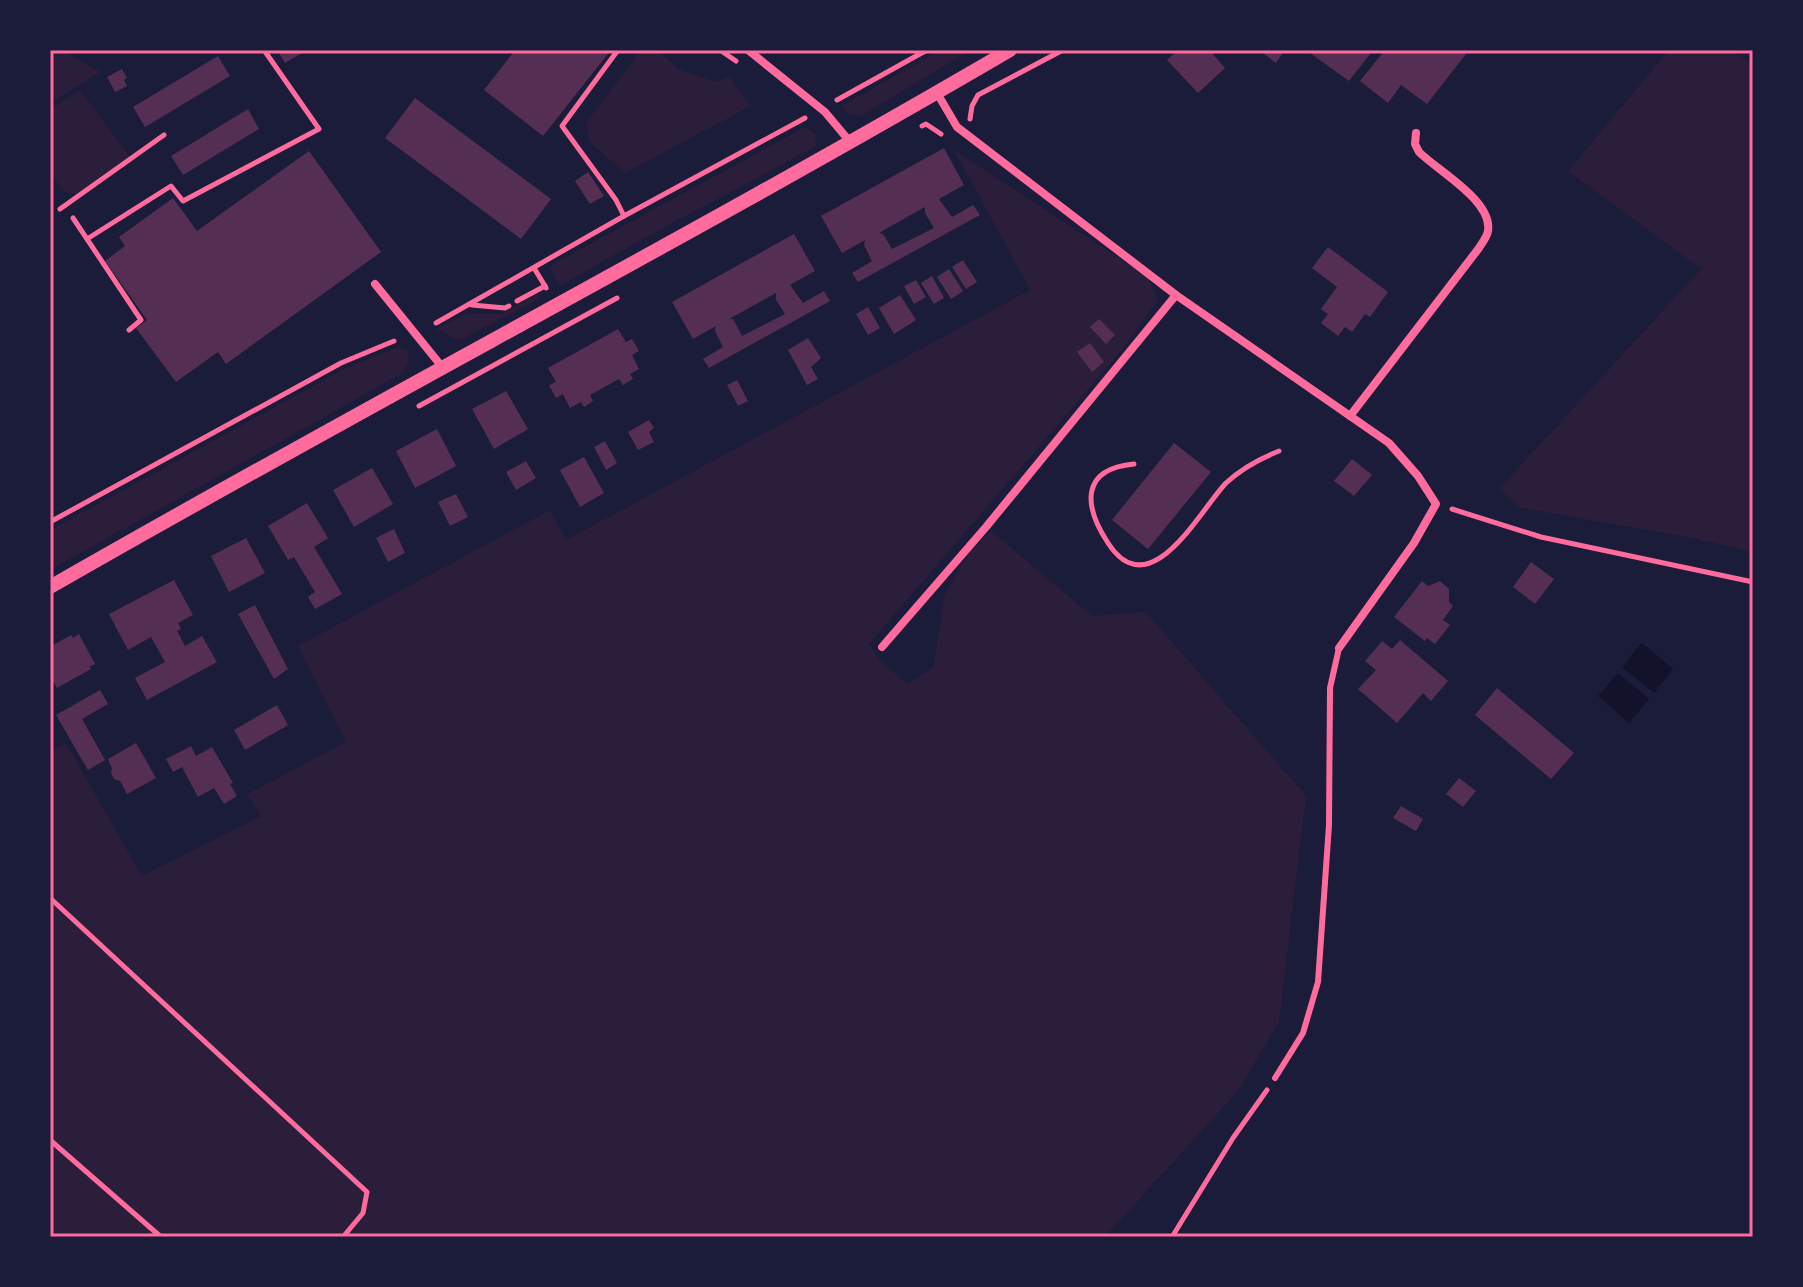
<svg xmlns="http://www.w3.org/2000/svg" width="1803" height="1287" viewBox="0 0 1803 1287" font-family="Roboto,sans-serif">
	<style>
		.green { fill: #2a1e3b }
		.water { fill: #12122b }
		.building { fill: #542f53; fill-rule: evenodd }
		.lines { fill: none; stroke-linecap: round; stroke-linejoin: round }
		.path { stroke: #ff6b9d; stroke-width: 5 }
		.service { stroke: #ff6b9d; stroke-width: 6 }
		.minor { stroke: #ff6b9d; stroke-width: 8 }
		.tertiary { stroke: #ff6b9d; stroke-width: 14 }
		.neatline { fill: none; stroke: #ff6b9d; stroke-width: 3 }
	</style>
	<rect width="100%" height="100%" fill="#1b1b3a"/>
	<g class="green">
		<polygon points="50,50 69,50 68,54 101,72 50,103"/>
		<polygon points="641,50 656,50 680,70 716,82 729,77 751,106 625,173 590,142 586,123"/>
		<polygon points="941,50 971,50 861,116 850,115 841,106"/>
		<polygon points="1669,50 1730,50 1753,65 1753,552 1688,537 1521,508 1499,489 1701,269 1568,171"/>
		<polygon points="80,90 130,157 77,194 64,192 50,173 50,110"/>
		<path d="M805,127c10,4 12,9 10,20l-176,94 -79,45 -10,-17 3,-5z"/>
		<polygon points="954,150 1148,277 1158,300 1122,350 869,644 880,660 907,684 933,667 945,594 969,553 991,531 1092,616 1146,612 1306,796 1279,1022 1238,1091 1105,1237 50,1237 50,752 66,743 142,876 261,816 247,794 346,742 298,646 550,510 566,540 1030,290"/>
		<polygon points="538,294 539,299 462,339 455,339 436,329 465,314 501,314"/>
		<polygon points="397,347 408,350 409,362 403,373 50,570 50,530 344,369"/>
	</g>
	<g class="water">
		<polygon points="1642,643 1673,669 1654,693 1622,667"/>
		<polygon points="1618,673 1649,699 1629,723 1598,696"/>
	</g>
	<g class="building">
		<polygon points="277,50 307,50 285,63"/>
		<polygon points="515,50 611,50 543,136 484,90"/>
		<polygon points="1178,50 1209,50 1225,68 1198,93 1167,60"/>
		<polygon points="1259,50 1285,50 1276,63"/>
		<polygon points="1306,50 1373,50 1349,81"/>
		<polygon points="1385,50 1469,50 1427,104 1401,85 1388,103 1360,81"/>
		<polygon points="218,56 230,76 145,127 133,107"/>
		<polygon points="122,69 127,78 124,80 127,86 115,92 107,77"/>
		<polygon points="415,98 551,199 521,239 385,138"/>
		<polygon points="248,109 259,129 183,175 171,156"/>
		<path d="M944,148l20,37 -25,14 13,18 21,-12 7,10 -122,67 -6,-9 20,-12 -8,-16 1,-5 -23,13 -21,-37zM925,207v6l9,15 -42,21 -9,-15 -4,-1z"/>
		<polygon points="309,151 381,252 226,364 218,352 176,382 136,328 147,320 105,261 125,246 119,237 173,198 197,231"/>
		<polygon points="588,172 604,196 590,204 575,181"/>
		<path d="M794,234l21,37 -25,14 13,18 21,-12 6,10 -121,67 -6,-9 20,-12 -8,-16 1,-5 -23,13 -21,-37zM776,293v7l9,14 -43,22 -9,-17h-4z"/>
		<polygon points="1328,247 1388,292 1370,317 1365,314 1352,332 1345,327 1338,336 1321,323 1328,314 1321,309 1337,287 1312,268"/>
		<polygon points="963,260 977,282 966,289 952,267"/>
		<polygon points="949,269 963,291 951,299 937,277"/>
		<polygon points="932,276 944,298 934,304 921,283"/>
		<polygon points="916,280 926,297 914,304 904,286"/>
		<polygon points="900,295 916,320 894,334 879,308"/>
		<polygon points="868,307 880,328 868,335 856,314"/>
		<polygon points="1099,319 1115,335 1106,344 1090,327"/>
		<polygon points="618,329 626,342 632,339 639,351 632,355 639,369 630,374 633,379 623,385 619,379 590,395 593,401 584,407 581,402 570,408 563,394 556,398 549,385 556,382 548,368"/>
		<polygon points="808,338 821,358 811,367 818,379 807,385 788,350"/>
		<polygon points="1090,343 1104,362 1092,372 1077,352"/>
		<polygon points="737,380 748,401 738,406 727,385"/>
		<polygon points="506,391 528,429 494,449 472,409"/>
		<polygon points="649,420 654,428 649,432 654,442 638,450 628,432"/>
		<polygon points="437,429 456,466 415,488 396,451"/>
		<polygon points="605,441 617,463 606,470 594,447"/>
		<polygon points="1174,443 1211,472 1148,549 1112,520"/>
		<polygon points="584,457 604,493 580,507 560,470"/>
		<polygon points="1352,459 1372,475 1354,496 1334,481"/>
		<polygon points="526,461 536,478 516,490 506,472"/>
		<polygon points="372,468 393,504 354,527 333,490"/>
		<polygon points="456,494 468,517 450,526 438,502"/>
		<polygon points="307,503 328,538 314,547 342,594 315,609 308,597 315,592 294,557 288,560 268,526"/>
		<polygon points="394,529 405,553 388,562 376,538"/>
		<polygon points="246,538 265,573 229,592 211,556"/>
		<polygon points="1531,562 1554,579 1535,604 1513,587"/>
		<polygon points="174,580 193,615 178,623 181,629 177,631 185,646 202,636 217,662 147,700 135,678 165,662 151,637 128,650 109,614"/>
		<polygon points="1422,581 1428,586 1440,581 1449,589 1449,602 1453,606 1443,620 1450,625 1435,644 1427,638 1425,641 1394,617"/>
		<polygon points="255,605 288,669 274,679 238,614"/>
		<polygon points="79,634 95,664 89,667 91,669 57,688 50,676 50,647 71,635 73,638"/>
		<polygon points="1400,640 1448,681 1431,701 1423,693 1397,723 1358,689 1376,670 1365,661 1382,641 1392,649"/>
		<polygon points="1497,688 1574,753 1551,779 1475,715"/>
		<polygon points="100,690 108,704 82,719 105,760 88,770 56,715"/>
		<polygon points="277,705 288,725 245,750 234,730"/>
		<polygon points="136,743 156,778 127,794 120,781 114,779 111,773 112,768 108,759"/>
		<polygon points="191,746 196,756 212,747 233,783 230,784 237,796 224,804 214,788 198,797 182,767 173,772 166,759"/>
		<polygon points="1459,778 1476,791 1463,807 1446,794"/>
		<polygon points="1401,806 1423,819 1416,831 1393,818"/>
	</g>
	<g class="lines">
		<g class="path">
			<polyline points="618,50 562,126 616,200 624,216"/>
			<polyline points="720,50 736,61"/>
			<polyline points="837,100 927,50"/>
			<polyline points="970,119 972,106 978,95 1063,50"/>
			<polyline points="922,126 926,124 941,134"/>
			<polyline points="60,209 164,135"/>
			<polyline points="73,218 141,320 129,330"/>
			<polyline points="87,239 171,186 183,201 319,129 264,50"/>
			<polyline points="534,268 545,286"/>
			<polyline points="517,301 545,286 546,288"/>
			<polyline points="472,305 505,308 509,306"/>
			<polyline points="436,323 624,216 805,118"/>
			<polyline points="419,406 617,298"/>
			<path d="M1134,464c-53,5 -51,41 -26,79 42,65 92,-33 118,-60 16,-15 33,-24 53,-32"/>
			<polyline points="1452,509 1541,537 1753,582"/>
			<polyline points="50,522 341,363 394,341"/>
			<polyline points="50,898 367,1192 363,1213 343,1237"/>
			<polyline points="50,1140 161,1237"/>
			<polyline points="1172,1237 1233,1138 1267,1090"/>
		</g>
		<polyline class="service" points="1275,1078 1303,1033 1318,982 1329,825 1330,688 1339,648"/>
		<g class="minor">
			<polyline points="748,50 825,112 851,143"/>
			<polyline points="937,93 957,127 1176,295 1389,443 1418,476 1436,504 1414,543 1339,648"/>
			<polyline points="375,284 443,368"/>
			<path d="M1350,416l129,-168c3,-5 8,-11 9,-17 5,-30 -50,-60 -69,-79l-4,-8 1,-11"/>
			<polyline points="882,647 986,527 1176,295"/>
		</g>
		<path class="tertiary" d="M50,587c318,-183 644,-352 960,-537"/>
	</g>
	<rect width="1803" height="1287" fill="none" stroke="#1b1b3a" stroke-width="104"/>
	<rect x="52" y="52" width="1699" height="1183" class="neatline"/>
</svg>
